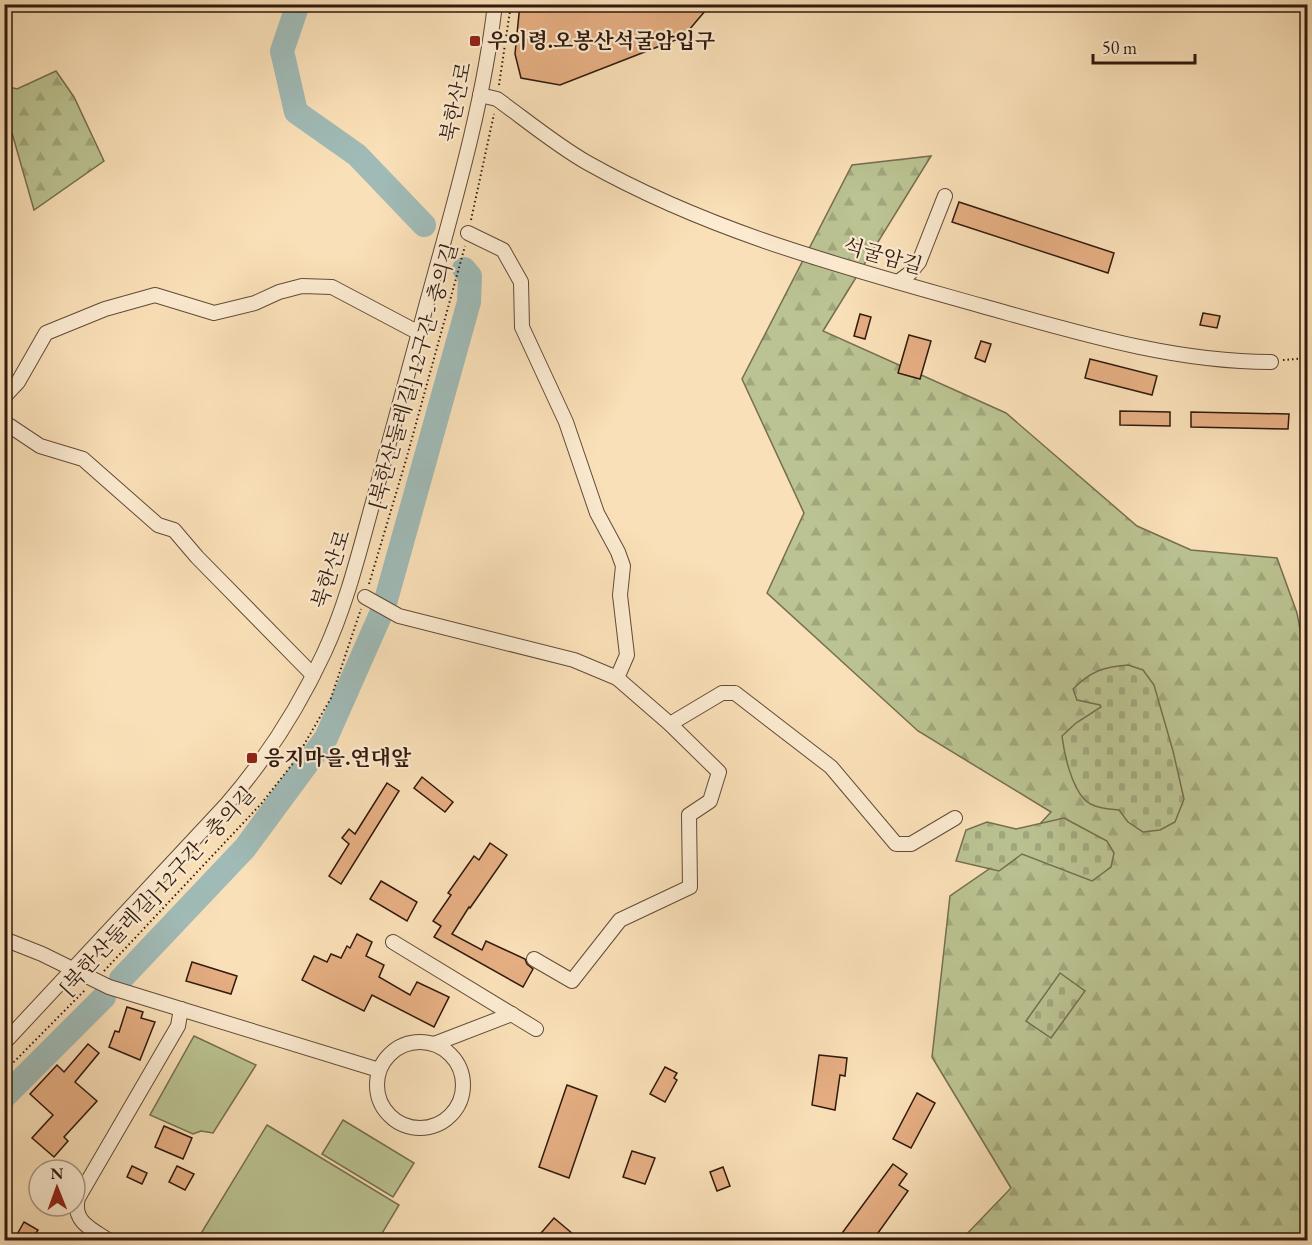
<svg xmlns="http://www.w3.org/2000/svg" width="1312" height="1245" viewBox="0 0 1312 1245" font-family="'EB Garamond','Noto Serif KR',serif">
	<style>
		.forest { fill: url(#forest-firs); stroke: #766e50; stroke-width: 1.5 }
		.cemetery { fill: url(#cemetery-stones); stroke: #766e50; stroke-width: 1.5 }
		.green { fill: #bbc392; stroke: #766e50; stroke-width: 1.5 }
		.lines { fill: none; stroke-linecap: round; stroke-linejoin: round }
		.river { stroke: #a0bbb7; stroke-width: 24 }
		.building { fill: #e6af83; stroke: #30190e; stroke-width: 1.5 }
		.minor-casing { stroke: #624b38; stroke-width: 16 }
		.path { stroke: #30190e; stroke-width: 2; stroke-dasharray: 1.5 3; stroke-linecap: butt }
		.minor { stroke: #fcebd1; stroke-width: 14 }
		.poi-dot { fill: #8f2418; stroke: #fcebd1; stroke-width: 2 }
		.labels { text-anchor: middle; stroke-width: 4.5; stroke-linejoin: round; paint-order: stroke }
		.poi-label { font-size: 21px; font-weight: bold; fill: #30190e; stroke: #fcebd1; text-anchor: start }
		.street-label { font-size: 21px; fill: #30190e; stroke: #fcebd1 }
	</style>
	<defs>
		<pattern id="forest-firs" width="22" height="20" patternUnits="userSpaceOnUse" patternTransform="scale(1.5)"><rect width="22" height="20" fill="#bbc392"/><path d="M5 1l3.5 6h-7zM16 11l3.5 6h-7z" fill="#a1a77d"/></pattern>
		<pattern id="cemetery-stones" width="16" height="16" patternUnits="userSpaceOnUse" patternTransform="scale(1.5)"><rect width="16" height="16" fill="#bbc392"/><path d="M2 7V4a2 2 0 0 1 4 0v3zM10 15v-3a2 2 0 0 1 4 0v3z" fill="#a1a77d"/></pattern>
	</defs>
	<rect width="100%" height="100%" fill="#fae0b8"/>
	<filter id="stains"><feTurbulence type="fractalNoise" baseFrequency=".00333" numOctaves="4"/><feColorMatrix values="0 0 0 0 .2 0 0 0 0 .09 0 0 0 0 .02 0 0 0 .5 -.17"/></filter>
	<radialGradient id="worn" r=".72"><stop offset=".6" stop-color="#630" stop-opacity="0"/><stop offset="1" stop-color="#630" stop-opacity=".3"/></radialGradient>
	<g class="forest">
		<polygon points="56,71 74,97 104,161 34,210 12,133 5,116 5,86 17,89"/>
		<polygon points="931,156 823,331 1006,413 1137,526 1191,550 1277,558 1297,613 1308,671 1307,1240 961,1240 1011,1188 932,1057 950,896 1015,851 1051,812 918,731 767,593 804,513 742,379 852,165"/>
	</g>
	<g class="cemetery">
		<path d="M1128,665l15,5 11,15 19,66 11,48 -9,23 -15,8 -17,2 -15,-10 -9,-12c-11,-1 -27,-2 -35,-11 -13,-14 -20,-46 -22,-63l14,-13 25,-16 -1,-2 -23,-5 -4,-11c18,-18 30,-22 55,-24z"/>
		<polygon points="1064,818 1107,841 1114,853 1111,867 1092,881 1022,854 999,871 956,861 966,830 987,822 1016,829"/>
		<polygon points="1060,973 1085,991 1051,1038 1026,1021"/>
	</g>
	<g class="green">
		<polygon points="194,1036 256,1065 213,1133 201,1131 193,1134 150,1115"/>
		<polygon points="343,1120 414,1163 393,1197 322,1154"/>
		<polygon points="267,1125 399,1205 378,1240 197,1240"/>
	</g>
	<g class="lines">
		<g class="river">
			<polyline points="298,4 282,51 296,112 357,155 424,225"/>
			<polyline points="121,979 245,848 326,738 384,607 469,302 470,276 464,269"/>
			<polyline points="4,1097 104,997"/>
		</g>
	</g>
	<g class="building">
		<polygon points="520,4 711,4 683,37 560,85 521,78 515,54"/>
		<polygon points="959,202 1114,253 1108,273 952,222"/>
		<polygon points="1203,313 1220,316 1217,328 1200,325"/>
		<polygon points="860,314 871,317 865,339 854,336"/>
		<polygon points="909,335 931,341 920,379 898,373"/>
		<polygon points="981,341 991,344 985,362 975,358"/>
		<polygon points="1090,359 1157,376 1152,395 1085,378"/>
		<polygon points="1120,411 1170,412 1170,426 1120,425"/>
		<polygon points="1191,412 1289,414 1288,429 1191,427"/>
		<polygon points="422,777 453,802 445,812 414,788"/>
		<polygon points="387,783 399,791 341,884 329,876 349,844 342,838 349,829 355,834"/>
		<polygon points="490,843 507,855 470,908 469,907 452,934 482,950 486,941 525,959 527,964 533,969 523,987 434,937 441,926 433,921 451,895 448,893 474,856 479,860"/>
		<polygon points="381,881 417,902 407,921 370,899"/>
		<polygon points="357,934 372,942 366,956 384,965 379,977 410,995 417,982 449,997 434,1027 372,995 364,1011 302,980 314,956 327,962 331,954 341,958 347,946 350,948"/>
		<polygon points="192,962 237,976 231,994 186,981"/>
		<polygon points="127,1007 143,1012 141,1018 155,1022 140,1060 109,1047 115,1031 119,1032"/>
		<polygon points="88,1044 99,1053 75,1082 97,1101 64,1137 68,1141 54,1157 32,1138 53,1115 30,1094 57,1065 64,1072"/>
		<polygon points="819,1055 847,1058 845,1076 840,1075 835,1110 812,1105"/>
		<polygon points="665,1067 677,1073 674,1078 677,1080 665,1102 650,1094"/>
		<polygon points="567,1085 597,1096 569,1178 539,1167"/>
		<polygon points="917,1093 935,1103 911,1148 893,1139"/>
		<polygon points="164,1126 192,1138 183,1159 155,1147"/>
		<polygon points="632,1151 655,1158 645,1184 623,1177"/>
		<polygon points="893,1164 907,1174 899,1185 908,1191 873,1240 837,1240"/>
		<polygon points="132,1166 147,1173 142,1184 127,1177"/>
		<polygon points="177,1166 194,1174 185,1190 169,1182"/>
		<polygon points="723,1167 730,1186 717,1191 710,1172"/>
		<polygon points="554,1218 580,1240 535,1240"/>
		<polygon points="24,1222 38,1230 32,1240 14,1240"/>
	</g>
	<g class="lines">
		<defs>
			<g id="minor">
				<path d="M480,95l17,4c29,21 58,45 89,63 126,71 258,105 396,144 94,26 190,56 289,56"/>
				<polyline points="898,282 910,273 919,262 945,196"/>
				<polyline points="4,397 18,382 46,333 105,309 155,295 214,313 255,303 279,292 302,286 332,287 419,333"/>
				<polyline points="4,422 40,446 83,459 158,525 174,530 197,557 313,675"/>
				<polyline points="365,597 399,616 574,660 617,678 627,655 620,595 623,566 618,552 597,513 566,422 522,327 521,282 503,250 468,233"/>
				<polyline points="617,678 670,724 722,693 735,693 831,767 896,844 911,844 955,818"/>
				<polyline points="4,939 42,954 109,987 379,1070"/>
				<polyline points="393,942 536,1029"/>
				<polyline points="534,959 572,981 620,920 690,887 689,815 710,801 719,772 670,724"/>
				<circle cx="420" cy="1085" r="43"/>
				<path d="M4,1043l222,-238c40,-46 72,-96 98,-152 22,-47 35,-100 49,-151 15,-55 30,-111 45,-166 29,-110 64,-219 77,-332"/>
				<polyline points="434,1044 512,1014"/>
				<path d="M108,1240c-17,-11 -36,-19 -30,-42l100,-172 3,-17"/>
			</g>
		</defs>
		<use href="#minor" class="minor-casing"/>
		<g class="path">
			<polyline points="499,85 511,4"/>
			<polyline points="471,220 494,114"/>
			<polyline points="1283,360 1308,358"/>
			<polyline points="369,584 406,460 465,246"/>
			<polyline points="104,971 261,804 294,762 331,698 361,609"/>
			<polyline points="4,1072 85,990"/>
		</g>
		<use href="#minor" class="minor"/>
	</g>
	<g class="poi-dot">
		<rect x="469" y="35" width="12" height="12" rx="3"/>
		<rect x="246" y="752" width="12" height="12" rx="3"/>
	</g>
	<g class="labels">
		<g class="poi-label">
			<text x="487" y="48">우이령.오봉산석굴암입구</text>
			<text x="264" y="765">응지마을.연대앞</text>
		</g>
		<g class="street-label">
			<text transform="translate(456 102) rotate(-78)" y="7">북한산로</text>
			<text transform="translate(883 256) rotate(16)" y="7">석굴암길</text>
			<text transform="translate(413 376) rotate(-74)" y="7">[북한산둘레길] 12구간 - 충의길</text>
			<text transform="translate(331 569) rotate(-72)" y="7">북한산로</text>
			<text transform="translate(157 891) rotate(-47)" y="7">[북한산둘레길] 12구간 - 충의길</text>
		</g>
	</g>
	<rect width="1312" height="1245" fill="none" stroke="#fae0b8" stroke-width="24"/>
	<rect x="6" y="6" width="1300" height="1233" fill="none" stroke="#30190e" stroke-width="3"/>
	<rect x="12" y="12" width="1288" height="1221" fill="none" stroke="#30190e" stroke-width="1.5"/>
	<g transform="translate(57 1188) rotate(359)"><circle r="28" fill="#fcebd1" stroke="#aa9783" stroke-width="1.5"/>
	<path d="M0-4.5L10 22L0 15L-10 22Z" fill="#8f2418"/>
	<text y="-9" font-size="16" font-weight="bold" text-anchor="middle" fill="#30190e">N</text>
	</g>
	<path d="M1093 54v9h102v-9" fill="none" stroke="#30190e" stroke-width="3"/>
	<text x="1102" y="54" font-size="18" fill="#30190e" stroke="#fcebd1" stroke-width="4.5" paint-order="stroke">50 m</text>
	<rect width="100%" height="100%" filter="url(#stains)"/>
	<rect width="100%" height="100%" fill="url(#worn)"/>
</svg>
